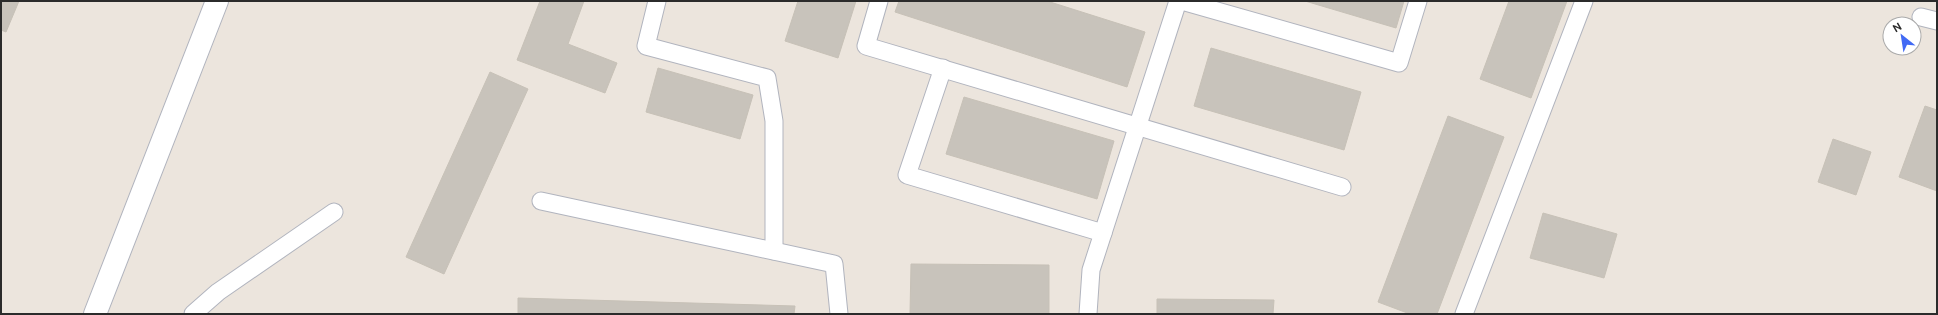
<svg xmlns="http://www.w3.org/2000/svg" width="1938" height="315" viewBox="0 0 1938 315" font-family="Ubuntu,sans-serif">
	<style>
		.building { fill: #c8c3bb; stroke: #c7c1b7 }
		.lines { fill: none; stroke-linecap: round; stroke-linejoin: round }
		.service-casing { stroke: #b1b4be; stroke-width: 19 }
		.minor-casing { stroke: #b1b4be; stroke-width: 24 }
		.service { stroke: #fff; stroke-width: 17 }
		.minor { stroke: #fff; stroke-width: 22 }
	</style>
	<rect width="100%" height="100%" fill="#ece5dd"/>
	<g class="building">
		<polygon points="1,1 19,1 6,32 1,30"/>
		<polygon points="540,1 584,1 568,44 617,63 605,93 517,60"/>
		<polygon points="798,1 856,1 838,58 785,41"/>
		<polygon points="899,1 1047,1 1145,32 1127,87 895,12"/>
		<polygon points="1305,1 1404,1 1396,28"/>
		<polygon points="1509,1 1567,1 1531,98 1480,79"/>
		<polygon points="1211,48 1361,92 1344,150 1194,106"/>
		<polygon points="658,68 753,95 740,139 646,112"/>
		<polygon points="490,72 528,89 444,274 406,257"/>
		<polygon points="964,97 1114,141 1097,199 946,154"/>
		<polygon points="1925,106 1937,110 1937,191 1899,177"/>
		<polygon points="1448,116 1504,137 1437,314 1410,314 1378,302"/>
		<polygon points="1833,139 1871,152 1856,195 1818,182"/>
		<polygon points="1543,213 1617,234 1604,278 1530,258"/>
		<polygon points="911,264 1049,265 1049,314 910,314"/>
		<polygon points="518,298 795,306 794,314 518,314"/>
		<polygon points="1157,299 1274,300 1273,314 1157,314"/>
	</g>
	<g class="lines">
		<defs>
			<g id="service">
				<polyline points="657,1 646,46 767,78 774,121 774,251"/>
				<polyline points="879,1 866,46 1342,187"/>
				<polyline points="1182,1 1399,63 1418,1"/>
				<polyline points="1921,17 1937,21"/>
				<polyline points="943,68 907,175 1103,233"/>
				<polyline points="541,201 834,264 839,314"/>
				<polyline points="193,314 218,292 334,212"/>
				<polyline points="1088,314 1091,270 1178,1"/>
				<polyline points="1464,314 1584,1"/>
			</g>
			<polyline id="minor" points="95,314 217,1"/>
		</defs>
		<use href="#service" class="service-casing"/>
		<use href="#minor" class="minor-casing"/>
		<use href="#service" class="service"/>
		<use href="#minor" class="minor"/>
	</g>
	<rect width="1938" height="315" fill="none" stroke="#2b2b2b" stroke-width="4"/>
	<g transform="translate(1902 36) rotate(330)"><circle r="19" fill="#ffffff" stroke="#aaaaaa"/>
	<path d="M0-3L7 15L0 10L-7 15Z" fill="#426af4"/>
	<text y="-6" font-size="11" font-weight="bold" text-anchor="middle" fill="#2b2b2b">N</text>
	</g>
</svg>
